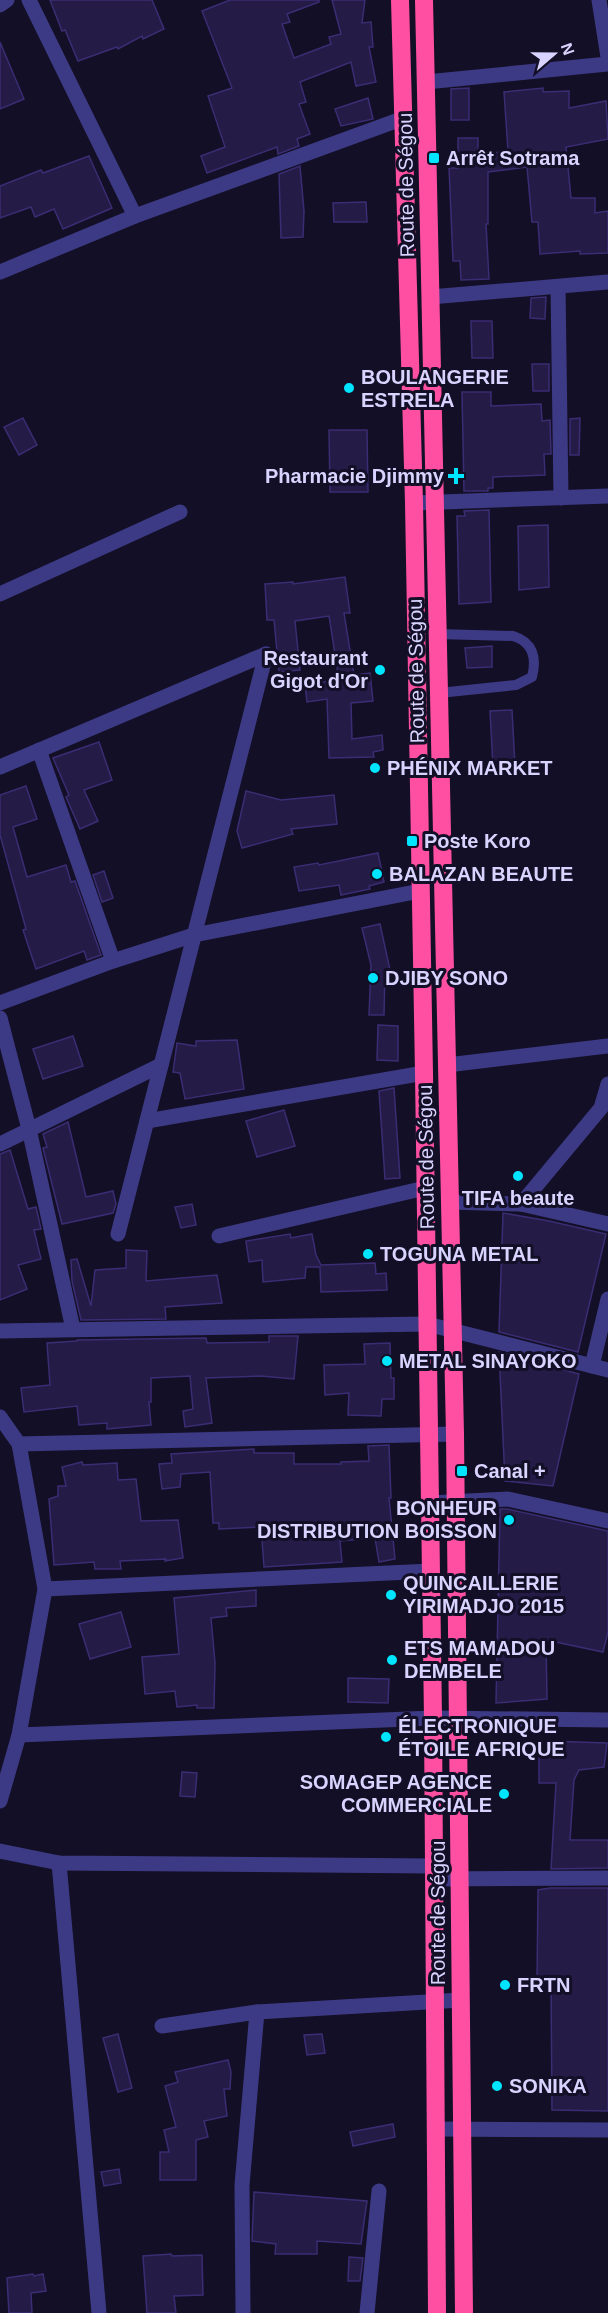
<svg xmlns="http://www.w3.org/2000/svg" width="608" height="2313" viewBox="0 0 608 2313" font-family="Helvetica,sans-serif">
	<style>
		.building { fill: #241b47; stroke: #3b2d73; stroke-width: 1.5 }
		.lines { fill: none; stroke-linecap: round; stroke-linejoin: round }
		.lane { stroke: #3d3a85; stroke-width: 10 }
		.street { stroke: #3d3a85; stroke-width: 15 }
		.highway { stroke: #ff4fa3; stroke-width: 18 }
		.poi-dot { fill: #00e5ff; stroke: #130f26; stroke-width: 2 }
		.labels { text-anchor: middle; stroke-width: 6; stroke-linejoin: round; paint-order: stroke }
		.poi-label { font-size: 20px; font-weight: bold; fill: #d9d4ff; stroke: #130f26; text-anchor: start }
		.street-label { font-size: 20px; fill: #d9d4ff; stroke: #130f26 }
	</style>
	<rect width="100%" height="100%" fill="#130f26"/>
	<g class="building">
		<polygon points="50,0 152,0 164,29 143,39 142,36 118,49 117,47 78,61 65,30 62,31"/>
		<polygon points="230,0 319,0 319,2 287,14 290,22 282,24 294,58 331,44 329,37 341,34 332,0 365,0 362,23 371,22 373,47 369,47 376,82 356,86 351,62 300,82 306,102 299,104 310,134 297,139 299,146 278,154 277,147 207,173 201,156 225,147 208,96 232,88 202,11"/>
		<polygon points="0,42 24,99 0,109"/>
		<polygon points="469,88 469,120 451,120 451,89"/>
		<polygon points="543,88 543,92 569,91 569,108 606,101 608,139 566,147 571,198 595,198 595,213 608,211 608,253 580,254 580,251 540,254 538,222 532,222 527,167 488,172 488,224 486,224 489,279 461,280 460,261 453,261 449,168 458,168 458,138 478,138 478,155 508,151 504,92"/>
		<polygon points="368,98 373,119 341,126 335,109"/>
		<polygon points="89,156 112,208 63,229 54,209 35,217 31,207 0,218 0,186 41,170 43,173"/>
		<polygon points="300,166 304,211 303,237 281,238 279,174"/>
		<polygon points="366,202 367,222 334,222 333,203"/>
		<polygon points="546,297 545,319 530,318 531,298"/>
		<polygon points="471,321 492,321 493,358 472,358"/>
		<polygon points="532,364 549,364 549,391 533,391"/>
		<polygon points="462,392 491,392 491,406 541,404 542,421 550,420 551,454 544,454 545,475 493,477 493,488 488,488 488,491 464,491"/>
		<polygon points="23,418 37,445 19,455 4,427"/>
		<polygon points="580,418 579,455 570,455 570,419"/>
		<polygon points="329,430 367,430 368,492 330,492"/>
		<polygon points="489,510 491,602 459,604 457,516 465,516 464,511"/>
		<polygon points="548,525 549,587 519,590 518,526"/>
		<polygon points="345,577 350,613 344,613 354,675 370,673 373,701 351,703 352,739 382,735 383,750 373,752 374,757 329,758 327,699 307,702 305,684 339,680 329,616 295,621 300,670 279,672 274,620 267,620 265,584 293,582 293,584"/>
		<polygon points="492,646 492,667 467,668 465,648"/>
		<polygon points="512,710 515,766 493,767 490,711"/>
		<polygon points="99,742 112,780 84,790 98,821 80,829 66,797 69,795 53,758"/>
		<polygon points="26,786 37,819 13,827 27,877 66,865 71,882 75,881 101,955 87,960 84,951 36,969 23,930 26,929 0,835 0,795"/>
		<polygon points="246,791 281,800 334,795 337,824 291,829 293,834 242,848 237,831"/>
		<polygon points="378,853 384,882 369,886 370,889 341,895 339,885 299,891 294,867 318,863 319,865"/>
		<polygon points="104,871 113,898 102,902 93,875"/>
		<polygon points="380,924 390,970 385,972 384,1015 369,1015 371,965 362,928"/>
		<polygon points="378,1025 398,1026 398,1061 377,1060"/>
		<polygon points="73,1036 83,1066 43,1079 33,1049"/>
		<polygon points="237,1040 244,1089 185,1099 180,1073 173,1072 177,1043 196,1046 196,1041"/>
		<polygon points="394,1088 400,1178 385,1179 379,1091"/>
		<polygon points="284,1110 295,1146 257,1157 246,1121"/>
		<polygon points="68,1122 86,1197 113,1191 116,1204 113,1213 62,1224 43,1148 47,1147 43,1134"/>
		<polygon points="10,1150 28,1209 36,1207 41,1229 34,1230 41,1259 18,1265 27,1289 0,1300 0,1154"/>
		<polygon points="192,1204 196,1225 181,1228 175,1207"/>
		<polygon points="503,1213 549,1221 606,1234 578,1352 499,1332"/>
		<polygon points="290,1234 291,1238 312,1234 316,1255 321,1265 375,1263 376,1274 386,1273 387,1290 321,1292 320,1267 306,1267 305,1278 263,1282 262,1260 249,1262 246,1241"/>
		<polygon points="126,1250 147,1251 146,1281 217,1275 222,1303 165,1307 166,1319 81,1320 72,1281 71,1260 77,1259 91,1306 95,1270 126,1268"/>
		<polygon points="269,1336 298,1336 294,1379 261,1376 206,1378 212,1423 185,1427 183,1411 193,1409 190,1376 151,1378 151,1402 149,1402 151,1425 107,1429 107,1423 79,1425 77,1406 24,1412 21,1388 50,1385 47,1343 77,1341 77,1340 206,1338 207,1343 269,1342"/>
		<polygon points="390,1343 391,1378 394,1378 394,1399 382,1399 381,1416 348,1415 349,1393 325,1395 324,1365 365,1364 364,1344"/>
		<polygon points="499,1352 579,1374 553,1486 505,1481"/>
		<polygon points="389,1445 391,1498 389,1498 395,1559 379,1562 375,1538 340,1541 342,1562 264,1567 261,1527 219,1529 219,1523 213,1523 210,1472 181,1474 180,1487 162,1489 159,1464 172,1463 171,1454 254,1449 254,1453 294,1453 294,1464 341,1464 341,1462 369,1461 368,1446"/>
		<polygon points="82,1462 83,1465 117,1463 118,1480 136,1479 141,1521 178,1520 183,1558 165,1561 166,1559 120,1561 121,1569 95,1569 94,1562 54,1565 49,1499 58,1496 58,1486 66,1486 62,1467"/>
		<polygon points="500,1509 507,1509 608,1531 608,1632 603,1652 546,1640 547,1699 496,1703"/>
		<polygon points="256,1590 256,1606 226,1608 227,1616 211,1618 215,1663 214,1708 197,1708 197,1705 177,1707 175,1691 145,1694 142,1657 179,1654 174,1598"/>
		<polygon points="121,1612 131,1647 90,1659 79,1624"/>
		<polygon points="348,1678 389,1679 388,1703 348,1702"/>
		<polygon points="550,1741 607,1743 604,1767 579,1770 574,1780 570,1840 608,1840 608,1868 551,1869 556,1783 539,1783 539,1753 550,1754"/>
		<polygon points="182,1772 197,1773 195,1797 180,1796"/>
		<polygon points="550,1888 608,1888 608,2111 552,2110 551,1979 537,1980 538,1890"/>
		<polygon points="118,2034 132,2088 118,2092 103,2038"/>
		<polygon points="322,2034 325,2053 307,2055 304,2035"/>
		<polygon points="228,2060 231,2072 230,2089 224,2089 227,2116 204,2121 208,2137 196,2140 196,2180 160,2180 160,2152 169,2152 164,2130 176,2127 165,2086 178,2082 175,2072"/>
		<polygon points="393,2124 395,2137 353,2146 350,2132"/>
		<polygon points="119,2169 121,2183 104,2186 101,2172"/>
		<polygon points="254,2192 367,2201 361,2244 317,2241 317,2254 275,2254 276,2244 252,2241"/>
		<polygon points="171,2254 172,2256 202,2255 203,2295 174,2296 176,2313 147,2313 143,2256"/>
		<polygon points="349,2257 363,2258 360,2281 348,2281"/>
		<polygon points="33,2274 34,2276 43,2274 46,2291 31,2293 32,2313 9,2313 7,2278"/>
	</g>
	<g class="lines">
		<path class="lane" d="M438,634l75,2c20,6 24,22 19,41l-16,8 -77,8"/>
		<g class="street">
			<polyline points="29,0 135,216"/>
			<polyline points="599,0 608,57"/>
			<polyline points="0,5 7,0"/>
			<polyline points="426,82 608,64"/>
			<polyline points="0,272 135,216 404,118"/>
			<polyline points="558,287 561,498"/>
			<polyline points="430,297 608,282"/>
			<polyline points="414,503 608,496"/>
			<polyline points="0,594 180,512"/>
			<polyline points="39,750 113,961"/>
			<polyline points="0,767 266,654"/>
			<polyline points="0,1003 113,961 194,935 420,891"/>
			<polyline points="0,1018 29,1129 73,1329"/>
			<polyline points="447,1065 608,1046"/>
			<polyline points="147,1121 424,1073"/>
			<polyline points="0,1144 161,1065"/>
			<polyline points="450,1202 521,1204 608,1224"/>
			<polyline points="521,1204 601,1108 608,1084"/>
			<polyline points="118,1234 266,654"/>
			<polyline points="219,1236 425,1188"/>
			<polyline points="0,1331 427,1324 608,1370"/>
			<polyline points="592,1366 608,1299"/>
			<polyline points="0,1417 19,1444 45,1589 19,1735 0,1801"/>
			<polyline points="19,1444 455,1434"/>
			<polyline points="430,1503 508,1499 608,1521"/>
			<polyline points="45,1589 431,1571"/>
			<polyline points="19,1735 433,1718 608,1720"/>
			<polyline points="0,1851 59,1863 433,1866"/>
			<polyline points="59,1863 99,2313"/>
			<polyline points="433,1879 608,1878"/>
			<polyline points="162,2026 257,2012 461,2000"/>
			<polyline points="435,2129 608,2130"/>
			<polyline points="243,2313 242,2185 257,2012"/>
			<polyline points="367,2313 379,2191"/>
		</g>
		<g class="highway">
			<polyline points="400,0 414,503 424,1073 433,1718 437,2313"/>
			<polyline points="424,0 455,1434 464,2313"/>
		</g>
	</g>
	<g class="poi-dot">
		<rect x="428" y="152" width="12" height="12" rx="3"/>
		<circle cx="349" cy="388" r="6"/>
		<path d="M453 467h6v6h6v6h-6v6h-6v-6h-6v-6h6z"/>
		<circle cx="380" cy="670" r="6"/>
		<circle cx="375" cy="768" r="6"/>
		<rect x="406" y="835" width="12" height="12" rx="3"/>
		<circle cx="377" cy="874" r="6"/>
		<circle cx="373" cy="978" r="6"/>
		<circle cx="518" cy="1176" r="6"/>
		<circle cx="368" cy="1254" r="6"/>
		<circle cx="387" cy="1361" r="6"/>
		<rect x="456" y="1465" width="12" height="12" rx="3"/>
		<circle cx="509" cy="1520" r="6"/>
		<circle cx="391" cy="1595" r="6"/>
		<circle cx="392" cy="1660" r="6"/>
		<circle cx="386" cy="1737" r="6"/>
		<circle cx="504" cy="1794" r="6"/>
		<circle cx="505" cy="1985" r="6"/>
		<circle cx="497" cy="2086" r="6"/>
	</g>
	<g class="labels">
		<g class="poi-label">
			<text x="446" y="165">Arrêt Sotrama</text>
			<text x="361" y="384">BOULANGERIE<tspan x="361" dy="23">ESTRELA</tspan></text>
			<text x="444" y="483" text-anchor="end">Pharmacie Djimmy</text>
			<text x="368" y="665" text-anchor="end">Restaurant<tspan x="368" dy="23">Gigot d'Or</tspan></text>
			<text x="387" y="775">PHÉNIX MARKET</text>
			<text x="424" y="848">Poste Koro</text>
			<text x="389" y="881">BALAZAN BEAUTE</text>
			<text x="385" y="985">DJIBY SONO</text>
			<text x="518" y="1205" text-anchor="middle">TIFA beaute</text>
			<text x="380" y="1261">TOGUNA METAL</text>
			<text x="399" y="1368">METAL SINAYOKO</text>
			<text x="474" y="1478">Canal +</text>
			<text x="497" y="1515" text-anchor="end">BONHEUR<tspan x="497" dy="23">DISTRIBUTION BOISSON</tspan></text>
			<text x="403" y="1590">QUINCAILLERIE<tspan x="403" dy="23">YIRIMADJO 2015</tspan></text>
			<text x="404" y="1655">ETS MAMADOU<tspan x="404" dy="23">DEMBELE</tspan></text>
			<text x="398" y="1733">ÉLECTRONIQUE<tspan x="398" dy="23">ÉTOILE AFRIQUE</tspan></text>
			<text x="492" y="1789" text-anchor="end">SOMAGEP AGENCE<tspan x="492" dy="23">COMMERCIALE</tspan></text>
			<text x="517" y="1992">FRTN</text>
			<text x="509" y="2093">SONIKA</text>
		</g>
		<g class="street-label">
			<text transform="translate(406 185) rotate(-91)" y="7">Route de Ségou</text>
			<text transform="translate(416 671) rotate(-91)" y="7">Route de Ségou</text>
			<text transform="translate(426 1157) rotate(-91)" y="7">Route de Ségou</text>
			<text transform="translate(438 1913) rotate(-90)" y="7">Route de Ségou</text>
		</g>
	</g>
	<g transform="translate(554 54) rotate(70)" stroke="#130f26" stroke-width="4.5" paint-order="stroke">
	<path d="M0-4.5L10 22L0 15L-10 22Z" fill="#d9d4ff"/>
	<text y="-9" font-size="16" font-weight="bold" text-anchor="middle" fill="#d9d4ff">N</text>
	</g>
</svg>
